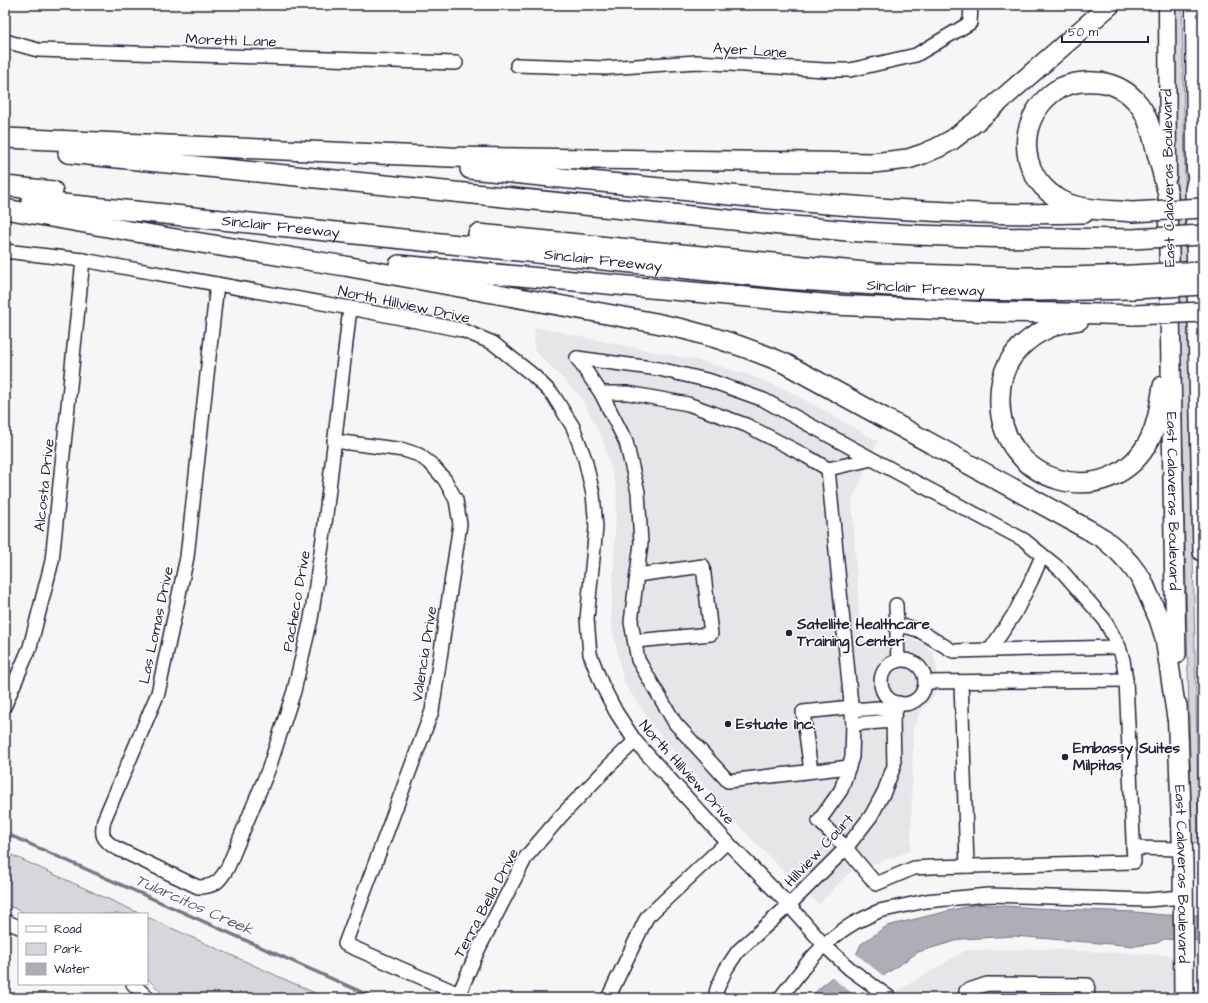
<svg xmlns="http://www.w3.org/2000/svg" width="1208" height="1003" viewBox="0 0 1208 1003" font-family="'Architects Daughter',sans-serif">
	<style>
		.built { fill: #e6e6e9 }
		.green { fill: #d7d7db; stroke: #7c7c8b }
		.water { fill: #aeaeb7; stroke: #767685 }
		.pier { fill: #f6f6f7 }
		.lines { fill: none; stroke-linecap: round; stroke-linejoin: round }
		.stream { stroke: #767685; stroke-width: 3.5 }
		.minor-casing { stroke: #22223b; stroke-width: 16 }
		.major-casing { stroke: #22223b; stroke-width: 19 }
		.highway-casing { stroke: #22223b; stroke-width: 22 }
		.minor { stroke: #fff; stroke-width: 13 }
		.major { stroke: #fff; stroke-width: 16 }
		.highway { stroke: #fff; stroke-width: 19 }
		.highway-bridge-casing { stroke: #22223b; stroke-width: 22; stroke-linecap: butt }
		.highway-bridge { stroke: #fff; stroke-width: 19 }
		.poi-dot { fill: #22223b; stroke: #fff; stroke-width: 1.5 }
		.labels { text-anchor: middle; stroke-width: 3; stroke-linejoin: round; paint-order: stroke }
		.street-label { font-size: 15px; fill: #22223b; stroke: #fff }
		.poi-label { font-size: 15px; font-weight: bold; fill: #22223b; stroke: #fff; text-anchor: start }
		.water-label { font-size: 16px; font-style: italic; fill: #5a5a6d; stroke: #fff }
	</style>
	<rect width="100%" height="100%" fill="#f6f6f7"/>
	<filter id="ink" filterUnits="userSpaceOnUse"><feTurbulence type="fractalNoise" baseFrequency=".025" numOctaves="2"/><feDisplacementMap in="SourceGraphic" scale="8" xChannelSelector="R" yChannelSelector="G"/><feConvolveMatrix kernelMatrix="1 2 1 2 8 2 1 2 1" color-interpolation-filters="sRGB"/></filter>
	<g filter="url(#ink)">
		<g class="built">
			<polygon points="535,327 700,361 747,374 789,391 878,441 852,501 861,641 908,637 920,642 933,652 937,670 935,695 921,711 913,727 911,851 850,872 819,904 794,882 741,828 656,730 624,683 611,623 617,490 603,440 581,397 534,350"/>
			<polygon points="1045,949 1184,956 1184,998 886,998 966,950"/>
		</g>
		<g class="green">
			<polygon points="1174,5 1182,5 1185,174 1199,842 1192,843 1181,370 1179,248 1175,110"/>
			<polygon points="5,852 141,914 27,914 5,904"/>
			<polygon points="147,917 326,998 165,998 163,994 147,978"/>
		</g>
		<polygon class="water" points="977,904 1035,908 1135,912 1163,915 1203,915 1203,941 1164,939 1157,943 1135,946 1014,936 962,939 918,952 886,974 859,998 809,998 856,955 861,944 887,926"/>
		<polygon class="pier" points="855,953 886,978 862,998 859,998 841,985 831,976"/>
		<g class="lines">
			<polyline class="stream" points="5,833 375,998"/>
			<defs>
				<g id="minor">
					<polyline points="5,41 38,50 456,63"/>
					<polyline points="517,65 605,68 697,62 825,70 850,70 916,55 970,23 971,5"/>
					<polyline points="5,251 83,260 350,308 462,330 493,343 534,376 553,395 573,427 585,459 593,494 596,527 587,619 590,654 602,685 616,712 635,741 727,842 789,905 824,945 850,969 890,998"/>
					<path d="M217,284l-30,273 -29,136 -54,127c-3,14 -2,19 10,27l84,40c17,0 22,-6 30,-20l41,-99 25,-77 17,-72 13,-87 26,-224"/>
					<polyline points="577,358 659,369 711,381 764,400 872,459 1024,540 1061,570 1104,619 1119,647 1123,660 1126,680 1134,862 931,867 914,868 876,884 846,848 819,821 841,790 852,757 853,724 828,469 872,459"/>
					<polyline points="577,358 601,393 626,442 638,492 641,543 631,622 638,660 675,723 728,781 849,767"/>
					<polyline points="601,393 628,393 688,404 746,425 806,456 828,469"/>
					<polyline points="334,441 404,450 419,455 432,465 445,480 456,500 460,524 432,711 345,944 459,994 478,950 526,857 561,816 609,766 635,741"/>
					<polyline points="896,605 898,661"/>
					<polyline points="897,626 908,627 918,630 953,651 1119,647"/>
					<polyline points="635,641 711,634 703,566 637,575"/>
					<polyline points="990,650 1015,613 1031,581 1042,556"/>
					<circle cx="903" cy="682" r="22"/>
					<polyline points="925,682 1126,680"/>
					<polyline points="961,682 967,866"/>
					<polyline points="5,705 30,647 52,561 83,260"/>
					<polyline points="852,710 878,708 895,711"/>
					<polyline points="853,724 893,721"/>
					<polyline points="811,771 803,712 852,707"/>
					<polyline points="1133,848 1182,849"/>
					<polyline points="5,921 19,927"/>
					<polyline points="133,984 148,998"/>
					<polyline points="1033,985 1033,998"/>
					<polyline points="966,991 987,984 1088,985 1087,996"/>
					<polyline points="608,998 647,917 727,842"/>
					<polyline points="715,998 717,989 726,969 738,951 789,905 846,848 871,816 884,792 894,766 893,718 899,703"/>
					<polyline points="780,998 808,962 824,945 843,930 854,923 879,911 926,901 988,895 1147,900 1183,897"/>
				</g>
				<g id="major">
					<polyline points="1167,5 1168,177"/>
					<polyline points="1194,5 1195,172"/>
				</g>
				<g id="highway">
					<polyline points="5,138 450,157 873,163 908,159 923,154 937,148 952,140 978,120 1110,5"/>
					<path d="M68,153l713,72c27,2 54,5 81,7 90,6 180,6 270,7"/>
					<polyline points="1203,155 1195,190 1203,552"/>
					<path d="M470,169c83,8 166,17 250,25 120,12 242,23 364,19"/>
					<polyline points="5,186 53,191"/>
					<path id="s1" d="M31,201l124,12 629,66 167,11 88,1 94,-2"/>
					<path d="M5,209l165,29 175,28 311,57c45,9 86,22 128,40l303,166 17,10 15,13 11,12 12,16 17,39 6,19 12,80"/>
					<path id="s2" d="M1132,212c-21,-2 -44,-1 -63,-8 -42,-16 -56,-65 -28,-100 5,-6 11,-12 19,-16 11,-5 23,-7 35,-6 15,0 30,7 40,18 14,14 17,35 22,53 4,14 7,27 11,41l8,460"/>
					<polyline points="478,234 875,273 1017,277 1069,277 1133,275"/>
					<polyline points="399,265 834,305 993,312 1067,313 1134,315"/>
					<path d="M1079,320c-26,3 -51,15 -67,37 -8,12 -12,26 -12,40 -4,86 110,120 150,42 8,-17 10,-35 13,-53"/>
					<path id="s3" d="M1177,705l6,158 1,135"/>
				</g>
			</defs>
			<use href="#minor" class="minor-casing"/>
			<use href="#major" class="major-casing"/>
			<use href="#highway" class="highway-casing"/>
			<use href="#minor" class="minor"/>
			<use href="#major" class="major"/>
			<use href="#highway" class="highway"/>
			<defs>
				<g id="highway-bridge">
					<polyline points="1132,212 1203,208"/>
					<polyline points="1132,239 1203,235"/>
					<polyline points="1133,275 1203,271"/>
					<polyline points="1133,289 1203,285"/>
					<polyline points="1134,315 1203,312"/>
				</g>
			</defs>
			<use href="#highway-bridge" class="highway-bridge-casing"/>
			<use href="#highway-bridge" class="highway-bridge"/>
		</g>
	</g>
	<g class="poi-dot">
		<circle cx="789" cy="633" r="4"/>
		<circle cx="728" cy="724" r="4"/>
		<circle cx="1065" cy="757" r="4"/>
	</g>
	<g class="labels">
		<g class="street-label">
			<text transform="translate(231 40) rotate(2)" y="5">Moretti Lane</text>
			<text transform="translate(750 50) rotate(4)" y="5">Ayer Lane</text>
			<text transform="translate(1168 178) rotate(-91)" y="5">East Calaveras Boulevard</text>
			<text dy="5" stroke="none"><textPath href="#s1" startOffset="251">Sinclair Freeway</textPath></text>
			<text dy="5" stroke="none"><textPath href="#s1" startOffset="575">Sinclair Freeway</textPath></text>
			<text dy="5" stroke="none"><textPath href="#s1" startOffset="899">Sinclair Freeway</textPath></text>
			<text transform="translate(404 304) rotate(12)" y="5">North Hillview Drive</text>
			<text transform="translate(44 485) rotate(-84)" y="5">Alcosta Drive</text>
			<text dy="5" stroke="none"><textPath href="#s2" startOffset="699">East Calaveras Boulevard</textPath></text>
			<text transform="translate(296 601) rotate(-80)" y="5">Pacheco Drive</text>
			<text transform="translate(156 625) rotate(-78)" y="5">Las Lomas Drive</text>
			<text transform="translate(424 654) rotate(-81)" y="5">Valencia Drive</text>
			<text transform="translate(687 772) rotate(48)" y="5">North Hillview Drive</text>
			<text transform="translate(819 850) rotate(-47)" y="5">Hillview Court</text>
			<text dy="5" stroke="none"><textPath href="#s3" startOffset="169">East Calaveras Boulevard</textPath></text>
			<text transform="translate(486 903) rotate(-62)" y="5">Terra Bella Drive</text>
		</g>
		<g class="poi-label">
			<text x="797" y="629">Satellite Healthcare<tspan x="797" dy="17">Training Center</tspan></text>
			<text x="736" y="729">Estuate Inc.</text>
			<text x="1073" y="753">Embassy Suites<tspan x="1073" dy="17">Milpitas</tspan></text>
		</g>
		<g class="water-label">
			<text transform="translate(195 904) rotate(24)" y="6">Tularcitos Creek</text>
		</g>
	</g>
	<rect width="1208" height="1003" fill="none" stroke="#fff" stroke-width="20"/>
	<rect x="10" y="10" width="1188" height="983" fill="none" stroke="#22223b" stroke-width="1.5" filter="url(#ink)"/>
	<rect x="18" y="913" width="130" height="72" fill="#ffffff" stroke="#a7a7b1"/>
	<rect x="26" y="926" width="20" height="6" fill="#ffffff" stroke="#a7a7b1"/>
	<text x="54" y="933" font-size="12" fill="#22223b">Road</text>
	<rect x="26" y="943" width="20" height="12" fill="#d7d7db" stroke="#a7a7b1"/>
	<text x="54" y="953" font-size="12" fill="#22223b">Park</text>
	<rect x="26" y="963" width="20" height="12" fill="#aeaeb7" stroke="#a7a7b1"/>
	<text x="54" y="973" font-size="12" fill="#22223b">Water</text>
	<path d="M1062 36v6h86v-6" fill="none" stroke="#22223b" stroke-width="2"/>
	<text x="1068" y="36" font-size="12" fill="#22223b" stroke="#ffffff" stroke-width="3" paint-order="stroke">50 m</text>
</svg>
